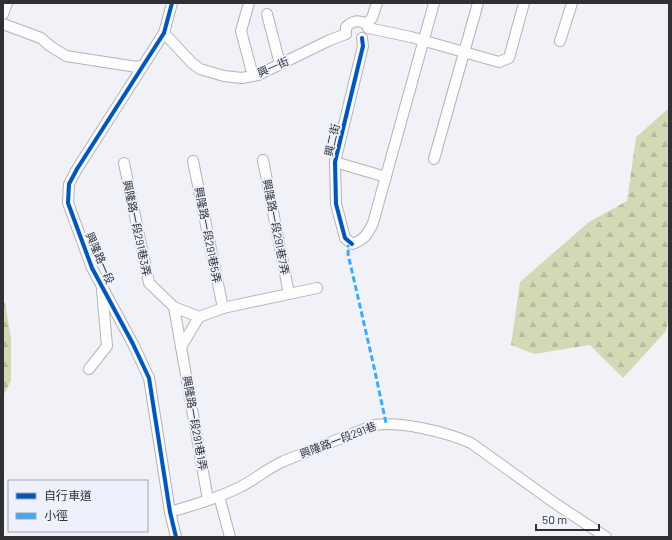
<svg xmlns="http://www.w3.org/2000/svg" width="672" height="540" viewBox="0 0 672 540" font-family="Barlow,'Noto Sans TC',sans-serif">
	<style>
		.forest { fill: url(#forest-firs) }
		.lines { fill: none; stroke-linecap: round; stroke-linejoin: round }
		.minor-casing { stroke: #b3b4b8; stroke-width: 12 }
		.minor { stroke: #fdfdfe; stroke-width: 10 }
		.quiet { stroke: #3fa9f5; stroke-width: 3; stroke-dasharray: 6 3; stroke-linecap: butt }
		.cycleway-casing { stroke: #eef0fb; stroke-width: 6 }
		.cycleway { stroke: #0057b8; stroke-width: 4 }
		.labels { text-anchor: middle; stroke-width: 4; stroke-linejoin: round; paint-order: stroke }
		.street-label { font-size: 11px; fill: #303035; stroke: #eef0fb }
	</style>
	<defs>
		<pattern id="forest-firs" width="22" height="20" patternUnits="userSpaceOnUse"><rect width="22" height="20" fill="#d2d9b5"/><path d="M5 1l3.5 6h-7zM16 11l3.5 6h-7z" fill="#b5bb9c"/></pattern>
	</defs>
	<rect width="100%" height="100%" fill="#f1f2f8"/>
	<g class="forest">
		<polygon points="669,108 669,316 666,331 623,378 590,345 534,354 511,345 520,282 589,222 627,201 636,137"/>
		<polygon points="3,302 5,303 11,338 11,381 3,396"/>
	</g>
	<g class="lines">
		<defs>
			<g id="minor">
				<polyline points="172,3 164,33 77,169 69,184 68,203 92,268 133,344 149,378 170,512 176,537"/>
				<polyline points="249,3 241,31 253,76"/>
				<polyline points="3,14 7,3"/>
				<polyline points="267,14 280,64"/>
				<polyline points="3,24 41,38 50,46 66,56 137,67 142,66"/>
				<polyline points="366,24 372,18 377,3"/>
				<polyline points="368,28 411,37 499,62 509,58 524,3"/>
				<polyline points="164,33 192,63 200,69 224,76 242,78 258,75 330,40 346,34"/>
				<path d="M346,34v-7c6,-6 12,-8 20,-3"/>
				<path d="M362,38l1,8 -28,116 1,42 9,34 7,6c12,-4 16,-10 21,-21l61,-220"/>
				<polyline points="560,41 572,3"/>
				<polyline points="434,159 478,3"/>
				<polyline points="263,160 289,294"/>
				<polyline points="193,161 223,308"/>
				<polyline points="335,162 386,177"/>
				<polyline points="124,163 149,283 174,307"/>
				<polyline points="199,317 174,307 208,500"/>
				<polyline points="181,347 199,317 223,308 317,288"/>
				<polyline points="89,369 107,346 102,290"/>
				<polyline points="219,496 230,537"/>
				<path d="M170,512c24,-7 48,-14 70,-25 16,-8 28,-19 44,-26l90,-36c27,-4 72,7 97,18l85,61 50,33"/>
			</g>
		</defs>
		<use href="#minor" class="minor-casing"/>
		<use href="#minor" class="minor"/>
		<polyline class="quiet" points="349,241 348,254 374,367 386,423"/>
		<defs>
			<g id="cycleway">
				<polyline points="172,3 164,33 77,169 69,184 68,203 92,268 133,344 149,378 170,512 176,537"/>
				<polyline points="352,244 345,238 336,204 335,162 363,46 362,38"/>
			</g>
		</defs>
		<use href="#cycleway" class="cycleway-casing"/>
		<use href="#cycleway" class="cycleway"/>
	</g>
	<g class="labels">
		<g class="street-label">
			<text transform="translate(273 67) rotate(-24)" y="4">興一街</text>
			<text transform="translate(332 140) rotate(-77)" y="4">興二街</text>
			<text transform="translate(276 227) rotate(79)" y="4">興隆路一段291巷7弄</text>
			<text transform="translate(137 228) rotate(78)" y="4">興隆路一段291巷3弄</text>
			<text transform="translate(208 235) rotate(79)" y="4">興隆路一段291巷5弄</text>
			<text transform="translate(100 258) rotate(67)" y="4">興隆路一段</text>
			<text transform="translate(195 423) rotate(80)" y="4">興隆路一段291巷1弄</text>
			<text transform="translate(338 440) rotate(-21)" y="4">興隆路一段291巷</text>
		</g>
	</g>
	<rect width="672" height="540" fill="none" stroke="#303035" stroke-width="8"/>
	<rect x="8" y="480" width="140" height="52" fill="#eef0fb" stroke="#a2a3ac"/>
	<rect x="16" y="493" width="20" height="6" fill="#0057b8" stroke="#a2a3ac"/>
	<text x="44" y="500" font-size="12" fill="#303035">自行車道</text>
	<rect x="16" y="513" width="20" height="6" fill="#3fa9f5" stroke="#a2a3ac"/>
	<text x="44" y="520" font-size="12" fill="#303035">小徑</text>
	<path d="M536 524v6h63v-6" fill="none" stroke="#303035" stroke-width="2"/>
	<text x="542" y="524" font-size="12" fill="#303035" stroke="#eef0fb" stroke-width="3" paint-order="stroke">50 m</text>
</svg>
